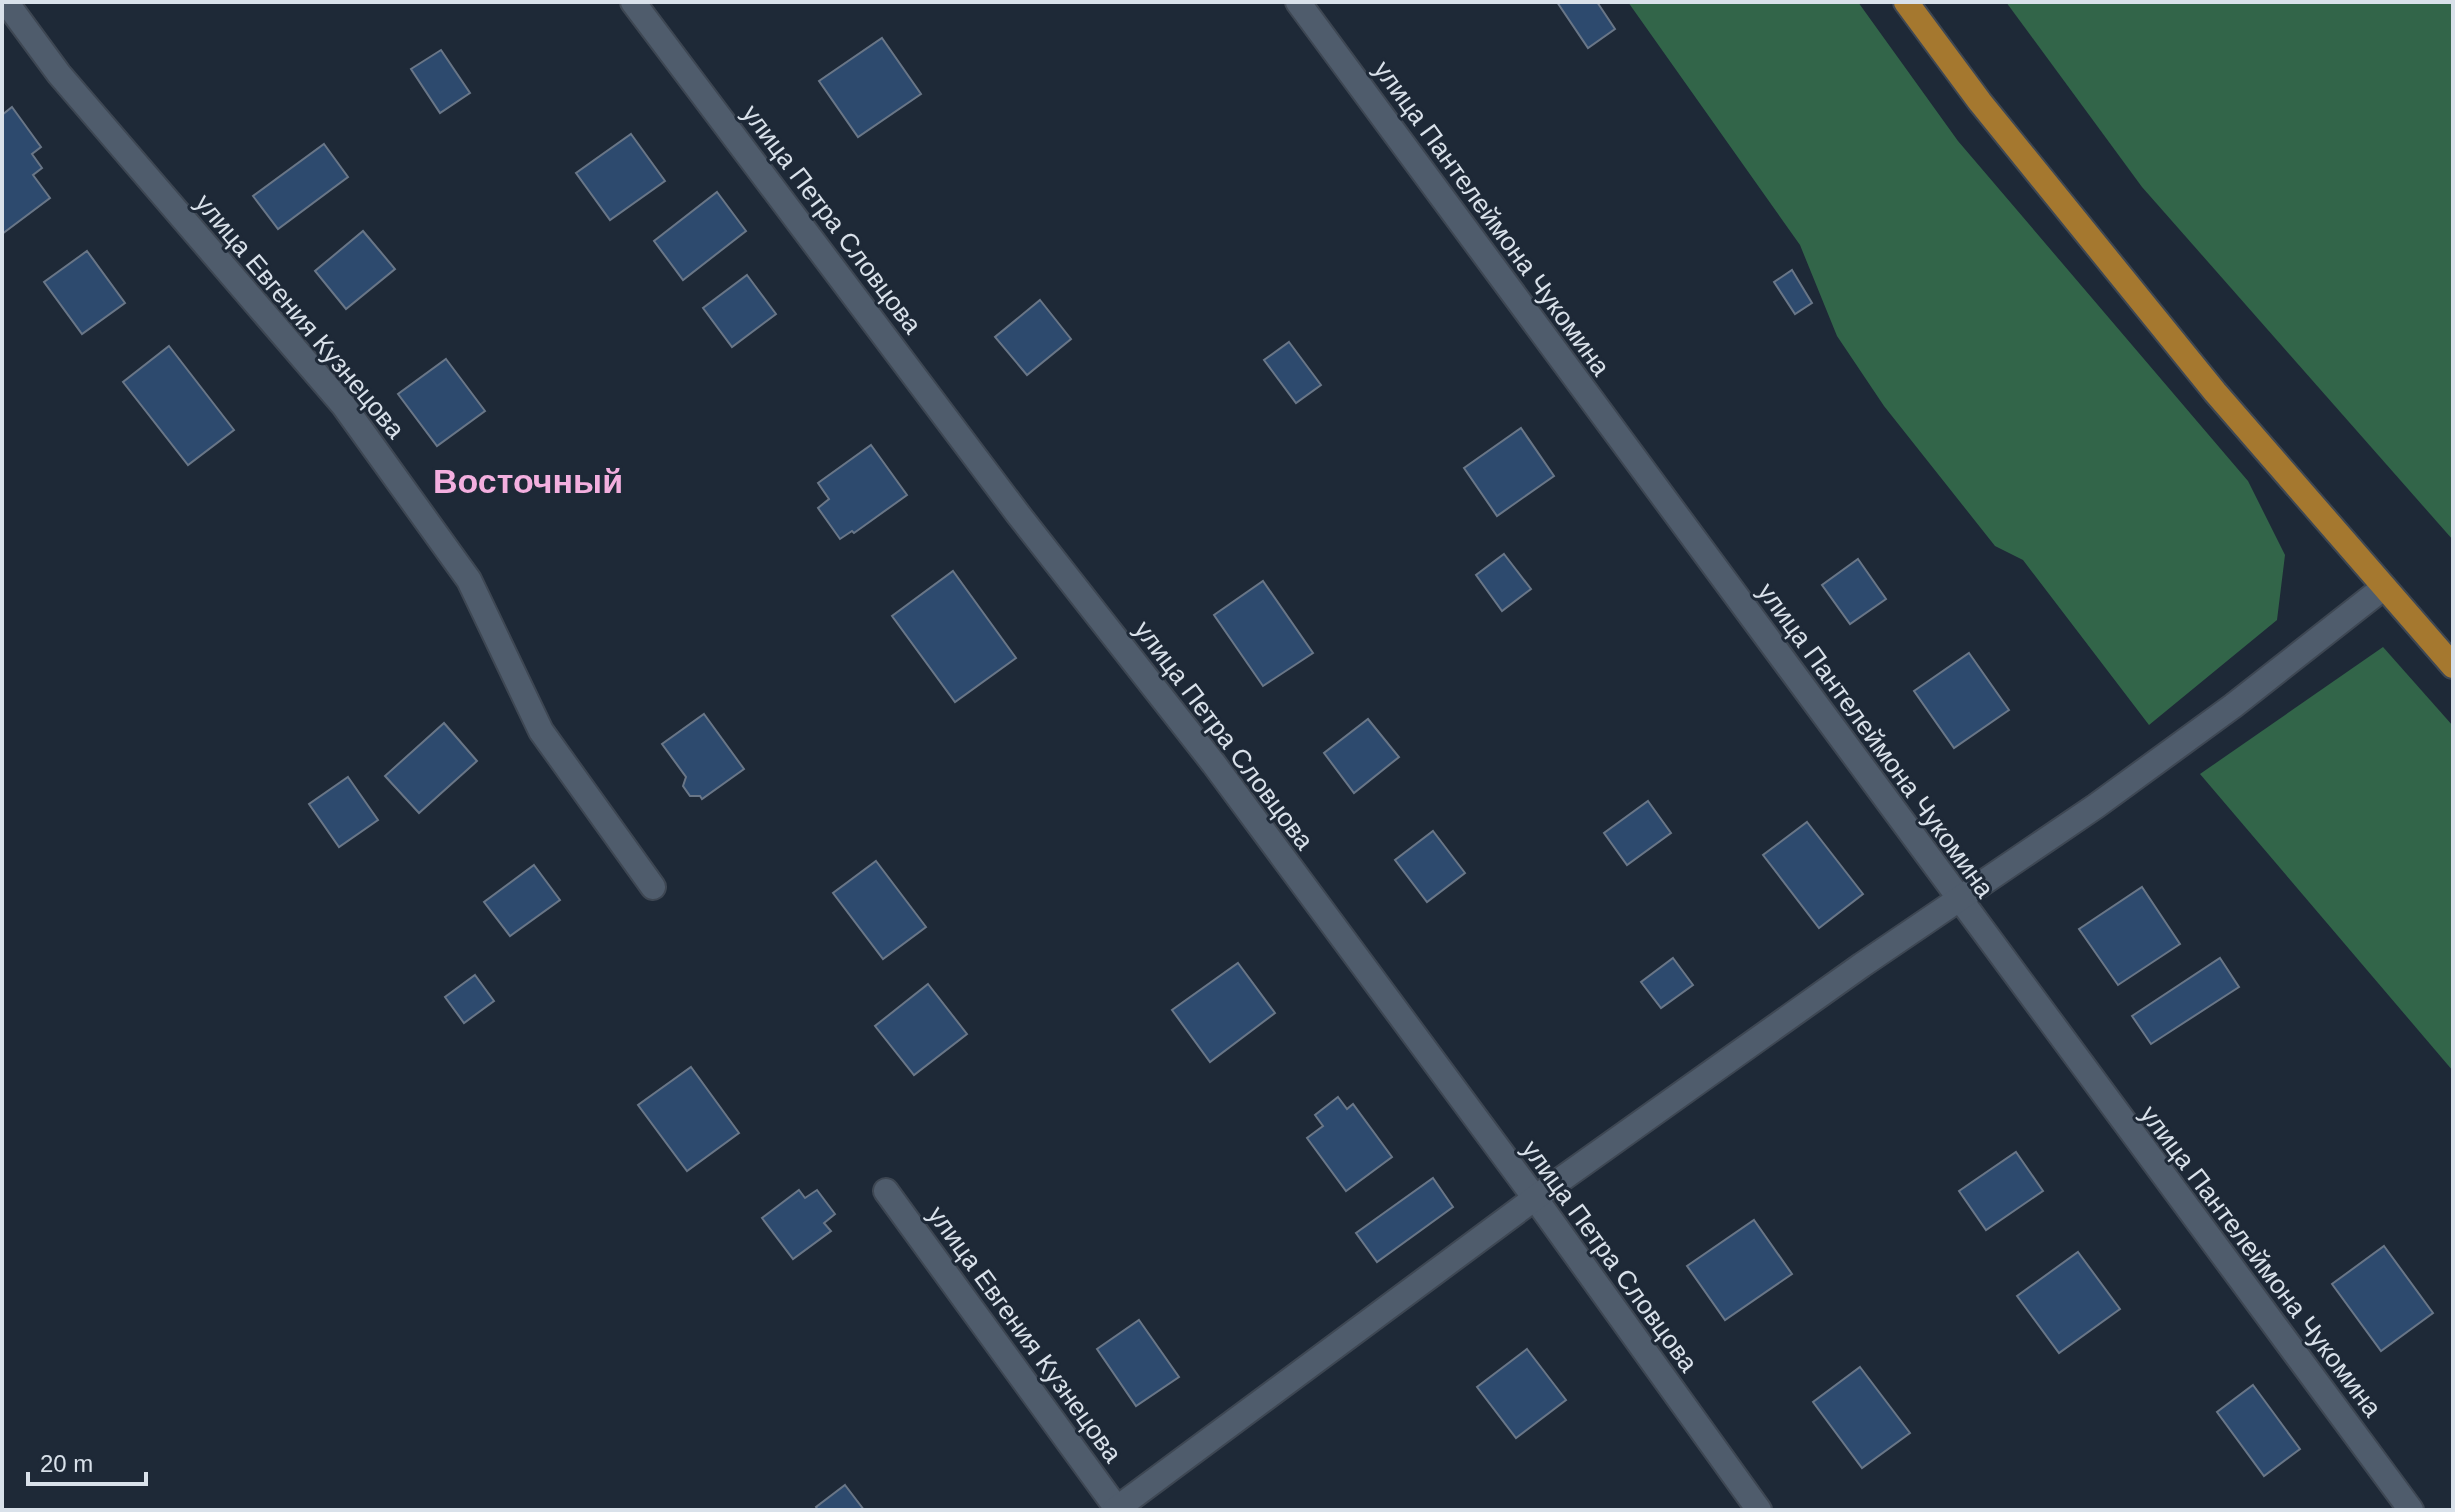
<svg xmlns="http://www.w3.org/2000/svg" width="2455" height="1512" viewBox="0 0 2455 1512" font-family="Arial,sans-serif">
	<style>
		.forest { fill: #326549 }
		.building { fill: #2d4a6e; stroke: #697687; stroke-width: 2 }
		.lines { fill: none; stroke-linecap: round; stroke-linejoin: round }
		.minor-casing { stroke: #3e4753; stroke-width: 28 }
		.major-casing { stroke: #3e4753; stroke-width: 28 }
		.minor { stroke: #4f5c6c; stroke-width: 24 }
		.major { stroke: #a5782f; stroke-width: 24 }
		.labels { text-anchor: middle; stroke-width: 6; stroke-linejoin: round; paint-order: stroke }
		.street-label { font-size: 26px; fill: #d9e1ea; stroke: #1e2937 }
		.district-label { font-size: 34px; font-weight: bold; fill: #f3afdf; stroke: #1e2937 }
	</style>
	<rect width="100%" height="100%" fill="#1e2937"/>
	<g class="forest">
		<polygon points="1628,2 1858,2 1958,141 2248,481 2285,555 2277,620 2149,725 2023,560 1995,546 1884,406 1837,336 1800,245"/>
		<polygon points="2006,2 2453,2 2453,540 2142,187"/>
		<polygon points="2383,647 2453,726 2453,1071 2200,774"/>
	</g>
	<g class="building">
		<polygon points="1557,2 1597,2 1615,29 1588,48"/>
		<polygon points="882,38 921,94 858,137 819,81"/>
		<polygon points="441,50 470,93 440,113 411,69"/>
		<polygon points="12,107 41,147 32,154 42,168 33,175 50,198 2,234 2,115"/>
		<polygon points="631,134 665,181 610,220 576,173"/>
		<polygon points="324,144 348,177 278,229 253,196"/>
		<polygon points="717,192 746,231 683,280 654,241"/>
		<polygon points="363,231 395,269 346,309 315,271"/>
		<polygon points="87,251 125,303 82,334 44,282"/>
		<polygon points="1792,270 1812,303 1795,314 1774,282"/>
		<polygon points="747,275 776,314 732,347 703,308"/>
		<polygon points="1040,300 1071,339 1027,375 995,337"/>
		<polygon points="1289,342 1321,385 1296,403 1264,360"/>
		<polygon points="169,346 234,430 188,465 123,382"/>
		<polygon points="446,359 485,411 437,446 398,394"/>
		<polygon points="1521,428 1554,476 1497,516 1464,468"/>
		<polygon points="871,445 907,495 854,533 852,531 840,539 818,508 829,499 818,483"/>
		<polygon points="1504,554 1531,589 1502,611 1476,575"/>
		<polygon points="1858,559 1886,599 1850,624 1822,585"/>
		<polygon points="953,571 1016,658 955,702 892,616"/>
		<polygon points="1263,581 1313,653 1263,686 1214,615"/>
		<polygon points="1969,653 2009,710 1954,748 1914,691"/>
		<polygon points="704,714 744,769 702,799 700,796 690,796 683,786 686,777 662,744"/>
		<polygon points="1368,719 1399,757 1354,793 1324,753"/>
		<polygon points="444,723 477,761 419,813 385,776"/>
		<polygon points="348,777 378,820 339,847 309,804"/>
		<polygon points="1648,801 1671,833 1627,865 1604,833"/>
		<polygon points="1807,822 1863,894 1819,928 1763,855"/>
		<polygon points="1433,831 1465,873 1427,902 1395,860"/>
		<polygon points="876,861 926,927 883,959 833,893"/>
		<polygon points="534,865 560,900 510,936 484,902"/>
		<polygon points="2142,887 2180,944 2118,985 2079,929"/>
		<polygon points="1673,958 1693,985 1661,1008 1641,982"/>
		<polygon points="2220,958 2239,987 2151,1044 2132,1016"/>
		<polygon points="1238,963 1275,1013 1210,1062 1172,1010"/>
		<polygon points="475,975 494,1001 464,1023 445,997"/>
		<polygon points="928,984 967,1034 914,1075 875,1026"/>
		<polygon points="691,1067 739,1133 687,1171 638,1105"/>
		<polygon points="1338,1097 1347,1109 1353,1104 1392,1157 1346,1191 1307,1138 1323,1126 1315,1115"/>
		<polygon points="2016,1152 2043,1191 1986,1230 1959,1191"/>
		<polygon points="1433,1178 1453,1207 1377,1262 1356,1233"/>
		<polygon points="799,1190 805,1198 817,1190 835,1214 824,1223 831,1231 793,1259 762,1218"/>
		<polygon points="1754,1220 1792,1274 1725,1320 1687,1266"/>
		<polygon points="2384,1246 2433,1313 2381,1351 2332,1284"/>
		<polygon points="2078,1252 2120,1309 2059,1353 2017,1296"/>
		<polygon points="1139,1320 1179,1377 1136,1406 1097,1349"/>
		<polygon points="1527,1349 1566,1400 1516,1438 1477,1387"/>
		<polygon points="1860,1367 1910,1433 1862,1468 1813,1402"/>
		<polygon points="2253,1385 2300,1449 2264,1476 2217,1412"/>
		<polygon points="845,1485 864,1510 818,1510 816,1507"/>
	</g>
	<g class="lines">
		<defs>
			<g id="minor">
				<polyline points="6,2 59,74 344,406 469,580 541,731 653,887"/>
				<polyline points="633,2 1018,514 1214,764 1535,1198 1759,1510"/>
				<polyline points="1298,2 2411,1510"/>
				<polyline points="886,1191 1118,1510"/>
				<polyline points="1115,1510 1535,1198 1862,965 2096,806 2233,706 2383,588"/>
			</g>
			<polyline id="major" points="1906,2 1980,102 2215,392 2453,666"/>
		</defs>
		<use href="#minor" class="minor-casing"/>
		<use href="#major" class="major-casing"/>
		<use href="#minor" class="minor"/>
		<use href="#major" class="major"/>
	</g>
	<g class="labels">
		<g class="street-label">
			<text transform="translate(1492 218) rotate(54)" y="9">улица Пантелеймона Чукомина</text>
			<text transform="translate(832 219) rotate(53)" y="9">улица Петра Словцова</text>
			<text transform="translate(300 316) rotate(50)" y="9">улица Евгения Кузнецова</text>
			<text transform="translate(1224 735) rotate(53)" y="9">улица Петра Словцова</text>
			<text transform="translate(1876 740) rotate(54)" y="9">улица Пантелеймона Чукомина</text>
			<text transform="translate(1610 1256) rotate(54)" y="9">улица Петра Словцова</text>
			<text transform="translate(2261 1261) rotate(53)" y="9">улица Пантелеймона Чукомина</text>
			<text transform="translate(1025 1334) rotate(54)" y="9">улица Евгения Кузнецова</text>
		</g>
		<g class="district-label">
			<text x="528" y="493">Восточный</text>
		</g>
	</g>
	<rect width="2455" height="1512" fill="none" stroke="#d9e1ea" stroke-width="8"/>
	<path d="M28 1472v12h118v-12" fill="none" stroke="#d9e1ea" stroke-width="4"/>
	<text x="40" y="1472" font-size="24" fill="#d9e1ea" stroke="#1e2937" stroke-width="6" paint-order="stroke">20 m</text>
</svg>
